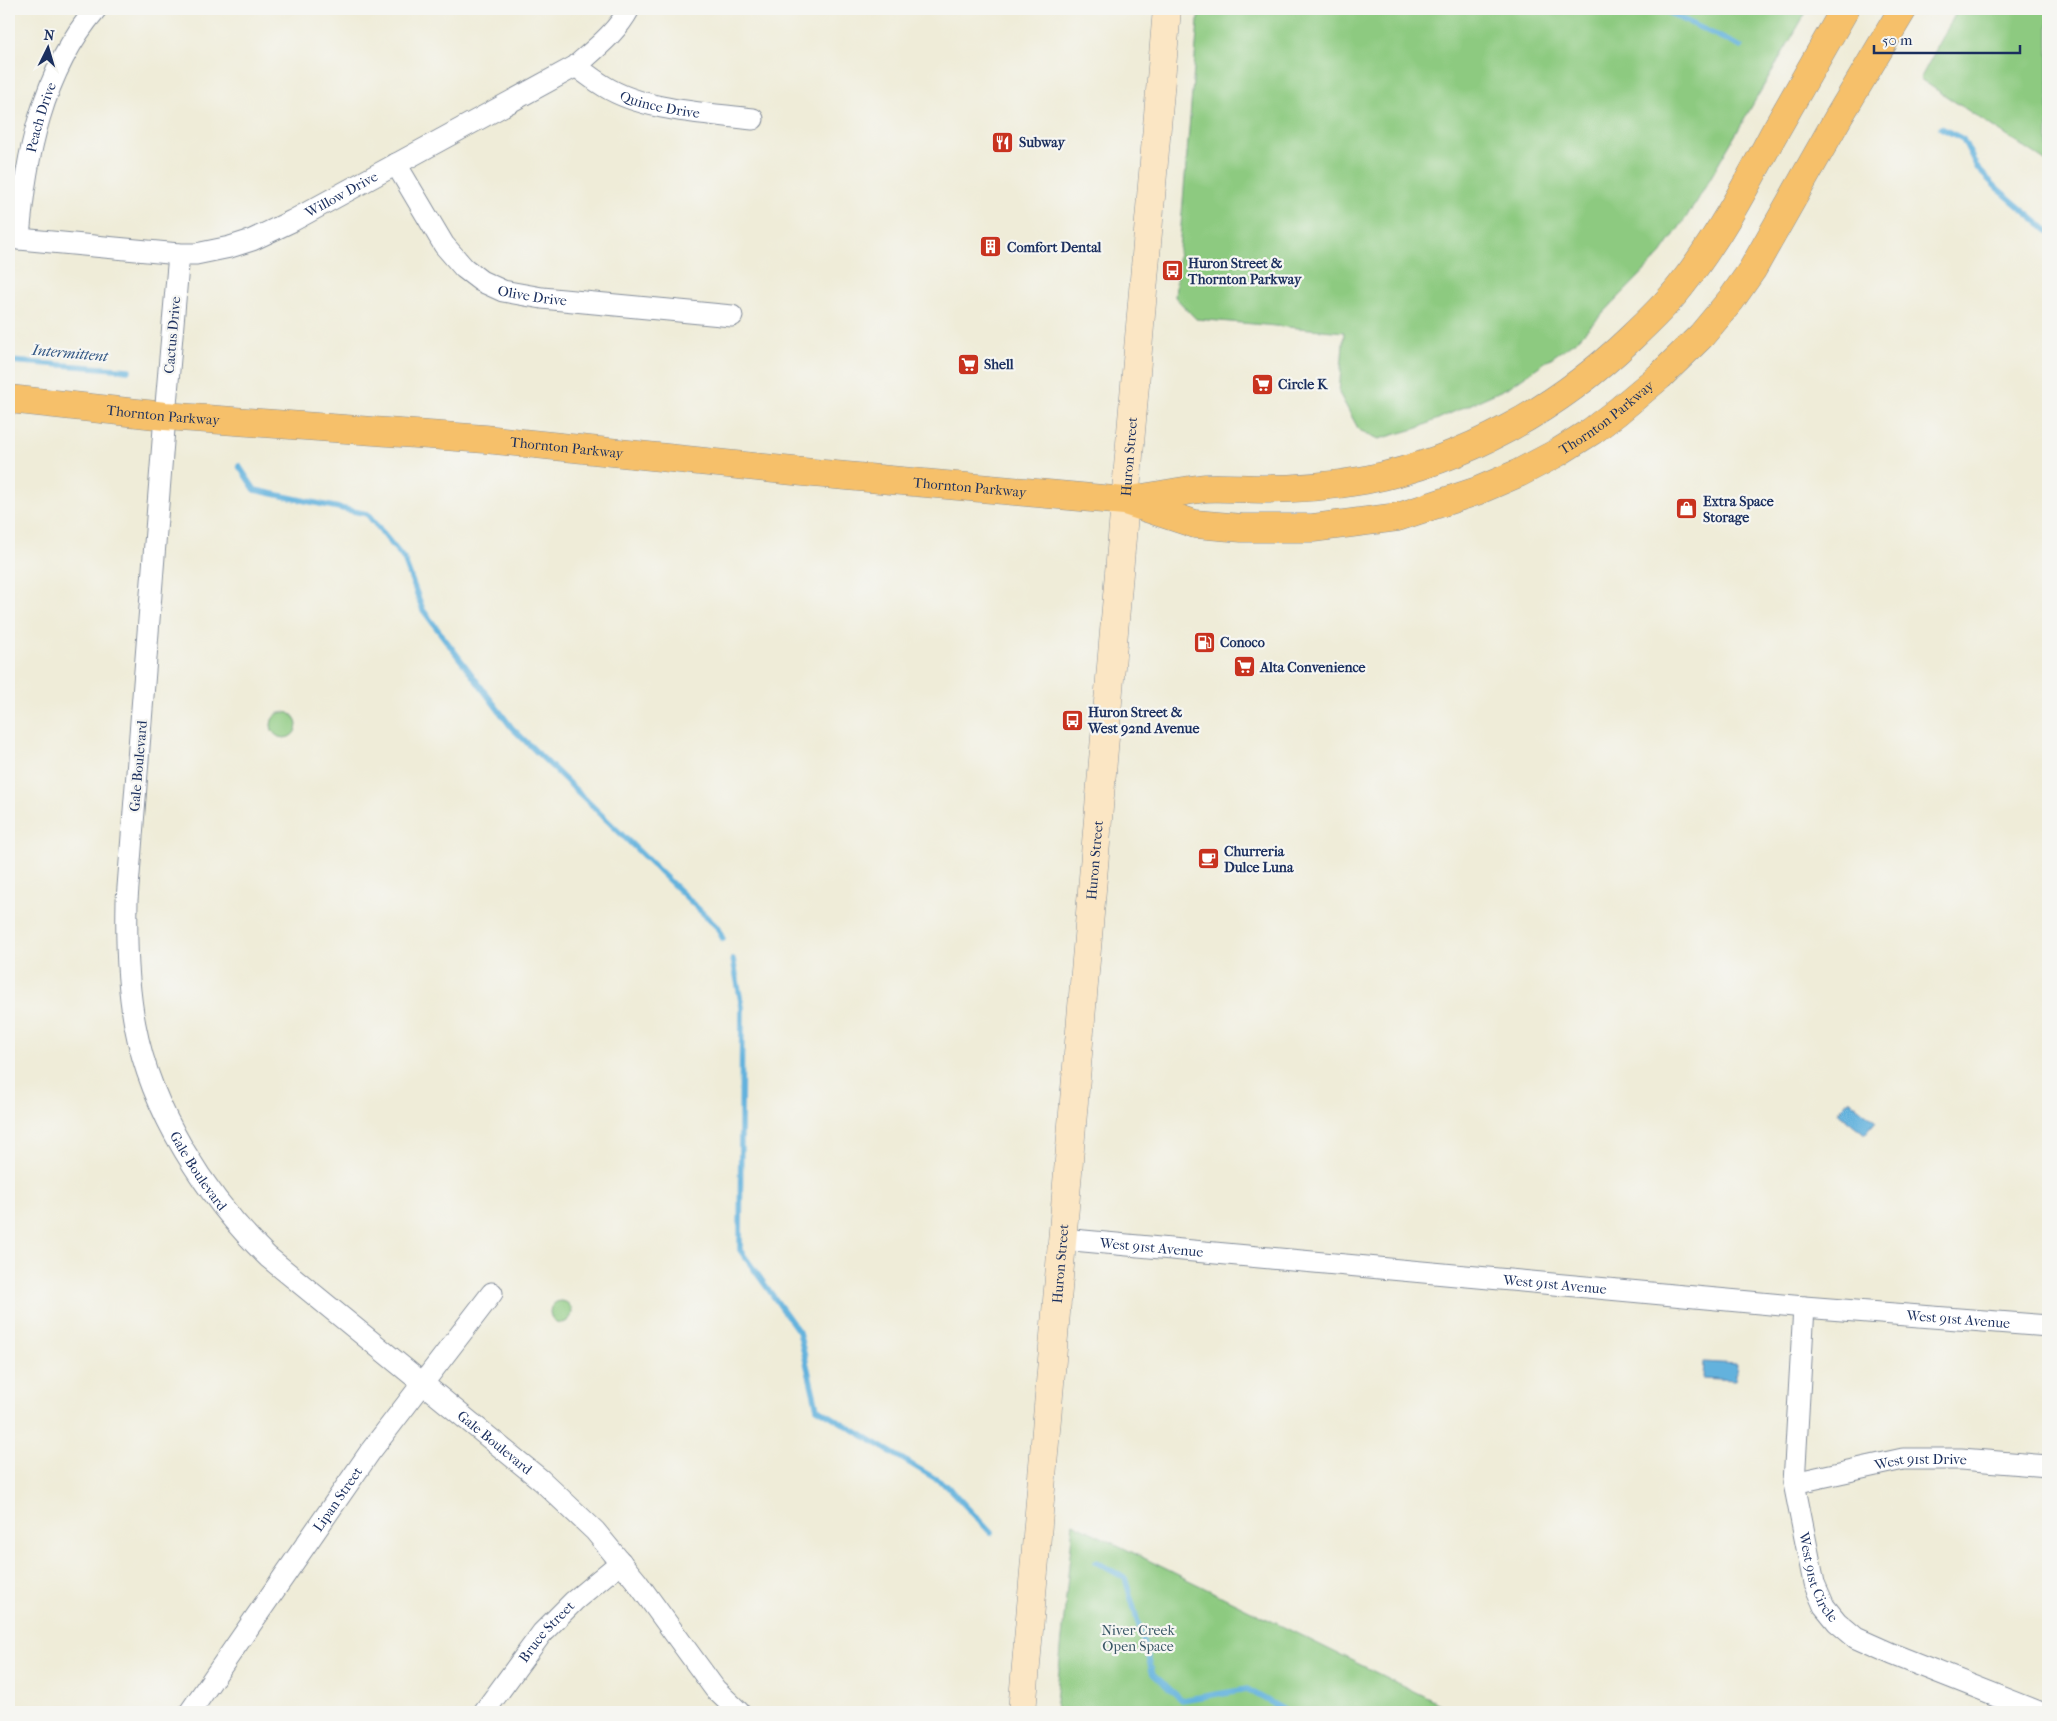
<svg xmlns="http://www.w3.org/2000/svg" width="2057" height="1721" viewBox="0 0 2057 1721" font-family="'IM FELL French Canon',serif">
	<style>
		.green { fill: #8dca80; stroke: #547c6f }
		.water { fill: #63b2dd; stroke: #3f709e }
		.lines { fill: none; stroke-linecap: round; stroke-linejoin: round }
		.stream { stroke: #63b2dd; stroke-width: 5.5 }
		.minor-casing { stroke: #858e9b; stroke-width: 23 }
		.secondary-casing { stroke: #858e9b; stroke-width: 29 }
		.primary-casing { stroke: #858e9b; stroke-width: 29 }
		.minor { stroke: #fff; stroke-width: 21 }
		.secondary { stroke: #fbe6c4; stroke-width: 28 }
		.primary { stroke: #f6c06b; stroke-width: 28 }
		.labels { text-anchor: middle; stroke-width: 4.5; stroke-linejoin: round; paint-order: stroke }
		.street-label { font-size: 14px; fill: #1b2f5e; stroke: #f6f6f2 }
		.poi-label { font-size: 14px; font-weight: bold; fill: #1b2f5e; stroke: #f6f6f2; text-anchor: start }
		.park-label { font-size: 14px; fill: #385666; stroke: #f6f6f2 }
		.water-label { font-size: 15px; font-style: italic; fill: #315684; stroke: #f6f6f2 }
	</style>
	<rect width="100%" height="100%" fill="#f6f6f2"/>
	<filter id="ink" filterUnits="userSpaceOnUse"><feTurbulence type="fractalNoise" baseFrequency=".02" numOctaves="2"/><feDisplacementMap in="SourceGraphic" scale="10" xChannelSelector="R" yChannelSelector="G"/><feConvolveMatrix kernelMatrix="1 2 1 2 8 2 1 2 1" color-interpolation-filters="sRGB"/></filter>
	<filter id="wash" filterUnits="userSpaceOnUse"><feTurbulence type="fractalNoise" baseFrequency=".0096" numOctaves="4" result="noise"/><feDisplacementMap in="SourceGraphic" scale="20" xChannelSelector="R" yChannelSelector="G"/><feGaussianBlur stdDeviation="1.12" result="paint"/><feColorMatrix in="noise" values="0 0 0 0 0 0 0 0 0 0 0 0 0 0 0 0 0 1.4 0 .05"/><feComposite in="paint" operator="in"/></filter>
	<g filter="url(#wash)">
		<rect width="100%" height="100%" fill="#efecd8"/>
		<g class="green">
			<polygon points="1199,9 1808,9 1696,203 1661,254 1577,340 1509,387 1418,428 1379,439 1359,430 1339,393 1344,332 1196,319 1175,297"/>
			<polygon points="1958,9 2048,9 2048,163 1920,79"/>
			<circle cx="284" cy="725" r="13"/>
			<circle cx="561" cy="1312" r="11"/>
			<polygon points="1073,1523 1456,1712 1055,1712"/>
		</g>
		<g class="water">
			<polygon points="1849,1100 1876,1121 1865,1134 1838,1113"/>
			<polygon points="1704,1362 1737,1364 1735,1380 1703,1378"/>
		</g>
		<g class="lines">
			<g class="stream">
				<polyline points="1661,9 1741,47"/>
				<polyline points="1941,128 1963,139 1978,169 1998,189 2048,231"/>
				<polyline points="9,361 129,370"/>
				<polyline points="239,466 255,490 367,514 404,559 423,610 512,728 717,927 723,939"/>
				<polyline points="733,959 742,1007 740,1250 799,1332 817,1408 946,1485 991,1533"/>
				<polyline points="1096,1562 1125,1578 1153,1674 1182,1700 1247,1689 1288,1712"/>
			</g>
		</g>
	</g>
	<g filter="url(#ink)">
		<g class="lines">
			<defs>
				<g id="minor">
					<path id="s1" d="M576,66c9,7 18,14 28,20 40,25 102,27 149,33"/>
					<path id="s2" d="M396,164l48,81 20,23 17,13 22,10 39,7 190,18"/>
					<path id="s3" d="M9,238l170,16h17l34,-7 22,-7 40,-19 284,-155c19,-17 41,-34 53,-57"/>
					<path id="s4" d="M19,239c6,-81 23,-167 77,-230"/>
					<path id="s5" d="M179,254l-14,162 -38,484c-1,42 0,83 8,125 16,86 71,172 133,232l273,223 54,51 42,51 78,107 24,23"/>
					<path id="s6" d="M1062,1239l742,68 244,19"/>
					<path id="s7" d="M1804,1307l-10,176 20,100 10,23 13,16 19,16 36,16 147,58"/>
					<path id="s8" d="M1794,1483l109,-24h58l87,7"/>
					<path id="s9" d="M190,1712l180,-260 122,-159"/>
					<path id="s10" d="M484,1712l58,-79 32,-32 47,-39"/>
				</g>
				<g id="secondary">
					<path id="s11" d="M1022,1712l145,-1703"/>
				</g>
				<g id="primary">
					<path id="s12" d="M9,399l156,17 320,23 328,34 312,28 70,23 47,4h71l85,-11 79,-26 42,-18 38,-20 35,-22 25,-19 43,-36 41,-40 30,-36 21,-30 86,-152 65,-109"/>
					<path d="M1131,500c25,-4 50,-9 75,-12 18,-1 37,1 56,1 34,0 70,-3 103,-9 101,-20 192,-71 266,-142 17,-16 34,-32 49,-51 37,-47 65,-99 93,-152 24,-42 48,-84 72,-126"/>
				</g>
			</defs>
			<use href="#minor" class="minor-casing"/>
			<use href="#secondary" class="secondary-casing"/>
			<use href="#primary" class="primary-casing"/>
			<use href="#minor" class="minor"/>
			<use href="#secondary" class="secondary"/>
			<use href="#primary" class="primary"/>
		</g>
	</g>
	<defs>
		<symbol id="restaurant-square" viewBox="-11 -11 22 22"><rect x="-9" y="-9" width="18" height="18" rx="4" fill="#c8321e" stroke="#f6f6f2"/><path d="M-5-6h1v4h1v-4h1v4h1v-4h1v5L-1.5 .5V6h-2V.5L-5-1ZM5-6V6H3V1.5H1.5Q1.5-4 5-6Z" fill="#fff"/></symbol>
		<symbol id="building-square" viewBox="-11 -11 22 22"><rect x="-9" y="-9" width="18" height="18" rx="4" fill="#c8321e" stroke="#f6f6f2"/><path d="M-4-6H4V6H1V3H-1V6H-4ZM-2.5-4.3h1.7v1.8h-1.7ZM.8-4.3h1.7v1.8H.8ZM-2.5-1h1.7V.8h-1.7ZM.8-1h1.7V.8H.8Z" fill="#fff"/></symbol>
		<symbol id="bus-square" viewBox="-11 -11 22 22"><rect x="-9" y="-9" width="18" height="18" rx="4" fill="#c8321e" stroke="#f6f6f2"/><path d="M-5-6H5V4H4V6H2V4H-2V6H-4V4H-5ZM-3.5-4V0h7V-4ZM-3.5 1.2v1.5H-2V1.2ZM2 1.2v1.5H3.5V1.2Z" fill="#fff"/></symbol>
		<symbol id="supermarket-square" viewBox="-11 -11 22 22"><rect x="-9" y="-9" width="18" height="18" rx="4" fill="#c8321e" stroke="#f6f6f2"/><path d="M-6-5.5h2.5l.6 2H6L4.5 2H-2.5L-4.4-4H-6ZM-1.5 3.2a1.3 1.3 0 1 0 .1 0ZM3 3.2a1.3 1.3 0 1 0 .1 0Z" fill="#fff"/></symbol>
		<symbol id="shop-square" viewBox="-11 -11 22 22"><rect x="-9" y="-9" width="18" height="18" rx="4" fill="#c8321e" stroke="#f6f6f2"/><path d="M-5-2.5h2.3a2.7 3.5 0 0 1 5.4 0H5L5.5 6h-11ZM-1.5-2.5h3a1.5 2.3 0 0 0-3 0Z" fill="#fff"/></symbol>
		<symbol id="fuel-square" viewBox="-11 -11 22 22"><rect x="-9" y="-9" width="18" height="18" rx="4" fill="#c8321e" stroke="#f6f6f2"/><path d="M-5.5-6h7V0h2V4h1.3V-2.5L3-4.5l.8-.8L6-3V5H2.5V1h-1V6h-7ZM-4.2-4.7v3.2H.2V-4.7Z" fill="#fff"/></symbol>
		<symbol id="cafe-square" viewBox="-11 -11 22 22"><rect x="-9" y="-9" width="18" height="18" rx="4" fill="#c8321e" stroke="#f6f6f2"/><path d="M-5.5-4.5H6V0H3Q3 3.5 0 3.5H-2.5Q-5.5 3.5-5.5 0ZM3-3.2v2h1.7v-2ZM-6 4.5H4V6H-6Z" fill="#fff"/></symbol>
	</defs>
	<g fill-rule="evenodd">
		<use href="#restaurant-square" x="990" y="130" width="25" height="25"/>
		<use href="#building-square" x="978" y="234" width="25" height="25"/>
		<use href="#bus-square" x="1160" y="258" width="25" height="25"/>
		<use href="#supermarket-square" x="956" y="352" width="25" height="25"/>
		<use href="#supermarket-square" x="1250" y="372" width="25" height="25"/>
		<use href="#shop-square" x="1674" y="496" width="25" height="25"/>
		<use href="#fuel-square" x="1192" y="630" width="25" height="25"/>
		<use href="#supermarket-square" x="1232" y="654" width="25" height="25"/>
		<use href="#bus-square" x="1060" y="708" width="25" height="25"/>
		<use href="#cafe-square" x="1196" y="846" width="25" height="25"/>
	</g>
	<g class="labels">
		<g class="street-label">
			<text dy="5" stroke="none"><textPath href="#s1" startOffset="94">Quince Drive</textPath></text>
			<text dy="5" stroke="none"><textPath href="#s4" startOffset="124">Peach Drive</textPath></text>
			<text dy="5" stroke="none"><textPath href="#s3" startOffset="346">Willow Drive</textPath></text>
			<text dy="5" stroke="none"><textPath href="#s2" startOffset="200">Olive Drive</textPath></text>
			<text transform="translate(172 335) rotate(-85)" y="5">Cactus Drive</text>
			<text dy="5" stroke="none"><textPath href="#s12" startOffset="155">Thornton Parkway</textPath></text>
			<text dy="5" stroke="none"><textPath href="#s12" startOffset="1631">Thornton Parkway</textPath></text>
			<text dy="5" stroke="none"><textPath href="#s12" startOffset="560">Thornton Parkway</textPath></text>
			<text dy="5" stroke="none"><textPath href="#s11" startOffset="1260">Huron Street</textPath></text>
			<text dy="5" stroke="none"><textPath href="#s12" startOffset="965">Thornton Parkway</textPath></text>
			<text transform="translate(138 766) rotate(-85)" y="5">Gale Boulevard</text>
			<text dy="5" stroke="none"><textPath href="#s11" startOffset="855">Huron Street</textPath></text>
			<text dy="5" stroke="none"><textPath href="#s5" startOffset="934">Gale Boulevard</textPath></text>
			<text dy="5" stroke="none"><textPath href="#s6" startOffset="90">West 91st Avenue</textPath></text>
			<text dy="5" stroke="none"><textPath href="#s11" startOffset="450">Huron Street</textPath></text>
			<text dy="5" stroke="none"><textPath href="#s6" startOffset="495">West 91st Avenue</textPath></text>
			<text dy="5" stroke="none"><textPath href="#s6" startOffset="900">West 91st Avenue</textPath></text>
			<text dy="5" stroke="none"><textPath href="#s5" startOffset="1338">Gale Boulevard</textPath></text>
			<text dy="5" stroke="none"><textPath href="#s8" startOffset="129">West 91st Drive</textPath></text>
			<text dy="5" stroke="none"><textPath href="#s9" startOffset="259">Lipan Street</textPath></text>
			<text dy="5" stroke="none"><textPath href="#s7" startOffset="274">West 91st Circle</textPath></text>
			<text dy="5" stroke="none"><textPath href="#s10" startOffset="102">Bruce Street</textPath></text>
		</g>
		<g class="poi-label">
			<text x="1019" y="147">Subway</text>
			<text x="1007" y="252">Comfort Dental</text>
			<text x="1188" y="268">Huron Street &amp;<tspan x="1188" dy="16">Thornton Parkway</tspan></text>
			<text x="984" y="369">Shell</text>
			<text x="1278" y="389">Circle K</text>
			<text x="1703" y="506">Extra Space<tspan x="1703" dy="16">Storage</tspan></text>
			<text x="1220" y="647">Conoco</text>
			<text x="1260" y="672">Alta Convenience</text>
			<text x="1088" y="717">Huron Street &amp;<tspan x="1088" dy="16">West 92nd Avenue</tspan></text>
			<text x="1224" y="856">Churreria<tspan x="1224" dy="16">Dulce Luna</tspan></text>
		</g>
		<g class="park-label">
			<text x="1138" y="1635">Niver Creek<tspan x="1138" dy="16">Open Space</tspan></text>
		</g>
		<g class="water-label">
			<text transform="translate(70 353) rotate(5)" y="5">Intermittent</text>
		</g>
	</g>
	<rect width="2057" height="1721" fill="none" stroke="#f6f6f2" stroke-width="30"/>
	<g transform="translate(48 48) rotate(5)" stroke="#f6f6f2" stroke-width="4" paint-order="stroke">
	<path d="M0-4L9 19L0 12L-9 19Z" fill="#1b2f5e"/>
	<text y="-8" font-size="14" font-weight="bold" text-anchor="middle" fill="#1b2f5e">N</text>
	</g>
	<path d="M1874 45v8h146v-8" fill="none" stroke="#1b2f5e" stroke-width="2.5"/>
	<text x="1882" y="45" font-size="15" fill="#1b2f5e" stroke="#f6f6f2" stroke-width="4" paint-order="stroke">50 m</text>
</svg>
